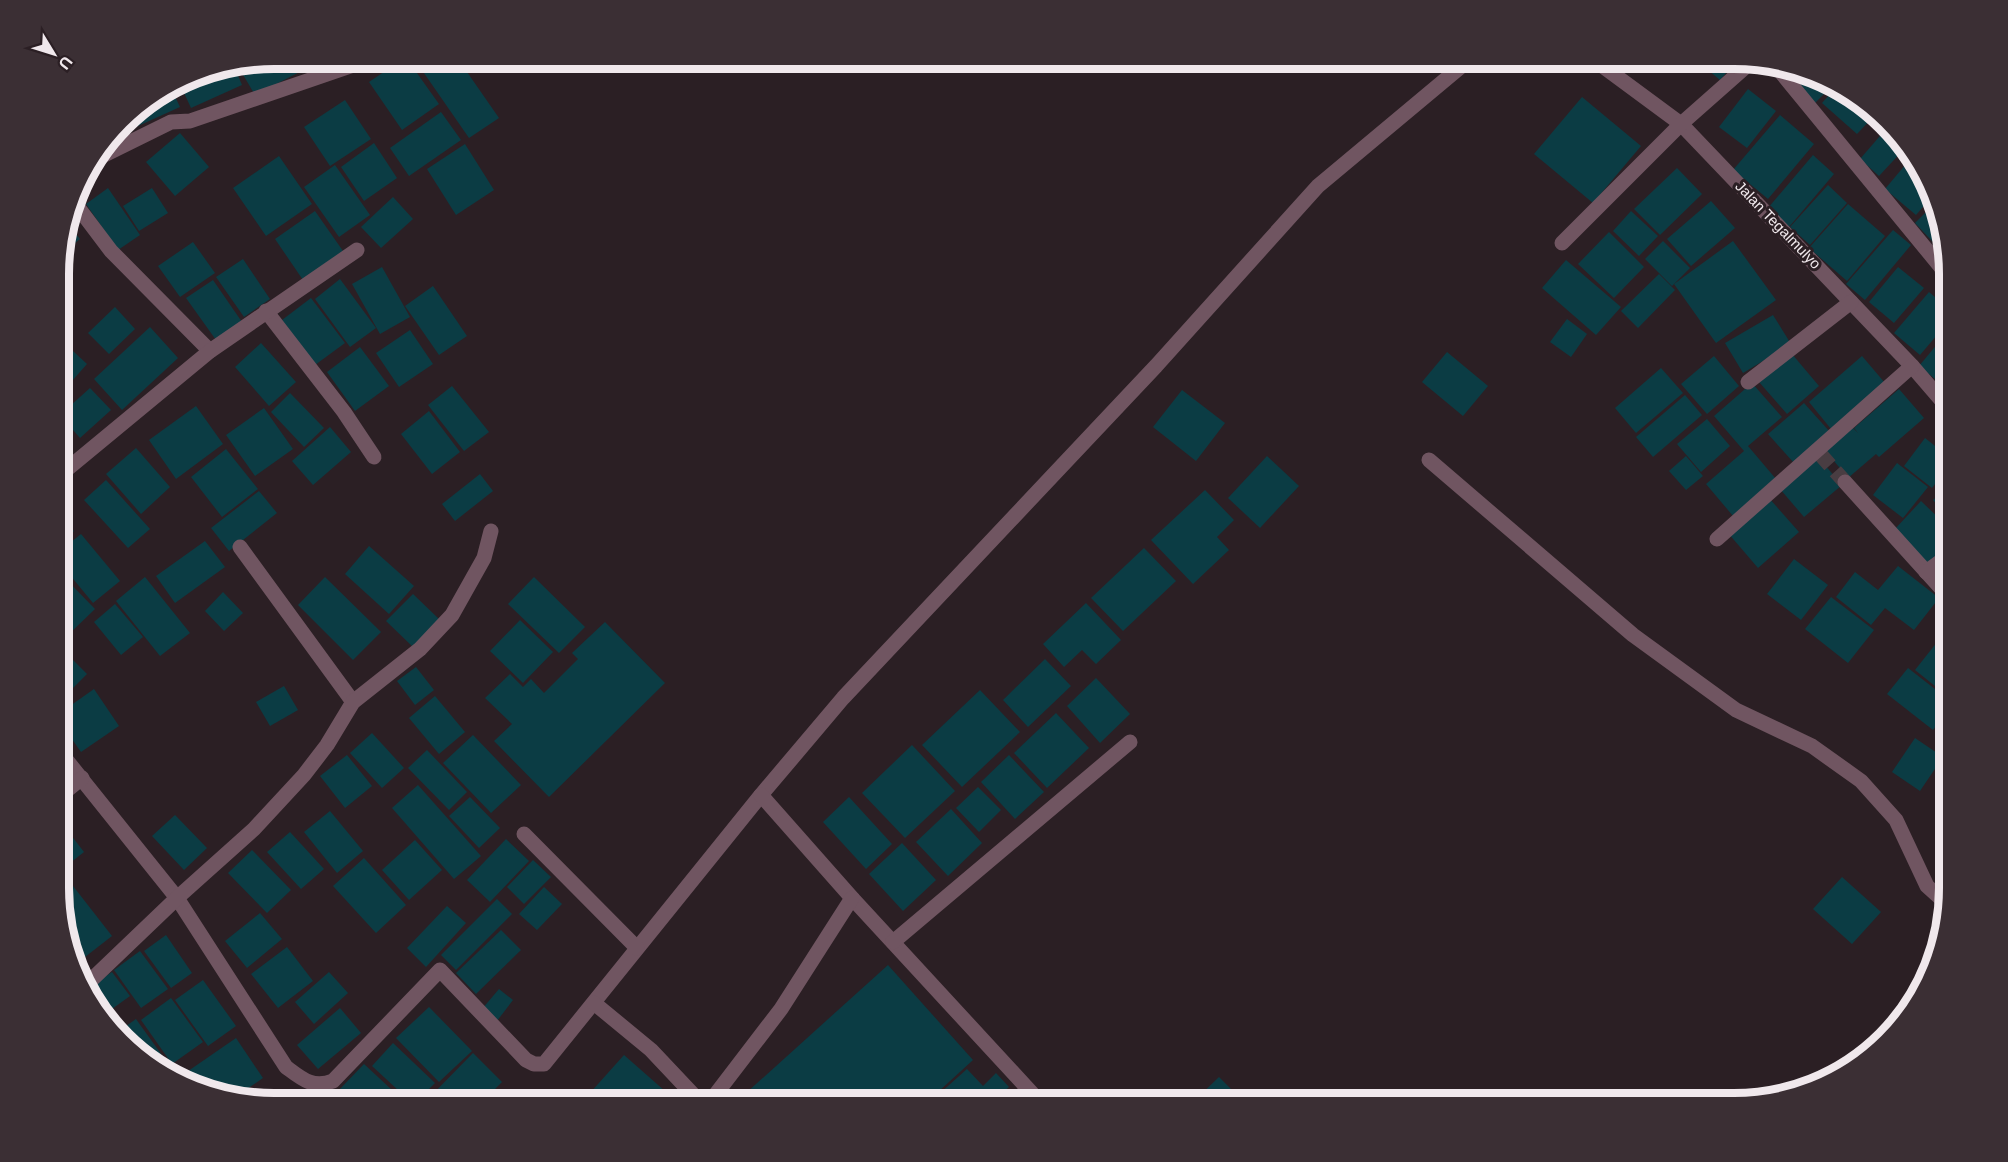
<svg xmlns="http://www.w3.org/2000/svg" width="2008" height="1162" viewBox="0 0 2008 1162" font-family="Arial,sans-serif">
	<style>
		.building { fill: #0b3c44 }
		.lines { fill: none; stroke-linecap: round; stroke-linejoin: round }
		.minor-tunnel { stroke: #493d42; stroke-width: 15; stroke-dasharray: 15 8; stroke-linecap: butt }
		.minor { stroke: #705561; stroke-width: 15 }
		.labels { text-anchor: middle; stroke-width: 6; stroke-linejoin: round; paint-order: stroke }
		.street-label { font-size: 15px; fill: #f0e8ec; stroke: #2b1f24 }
		.rim { fill: none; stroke: #f0e8ec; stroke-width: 8 }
	</style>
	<rect width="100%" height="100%" fill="#2b1f24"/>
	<g class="building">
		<polygon points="274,58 309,59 313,65 255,95 239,68 247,64"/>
		<polygon points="312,59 332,59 317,67"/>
		<polygon points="403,59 407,59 439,104 402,130 369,82"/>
		<polygon points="423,59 458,59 499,118 469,138 417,63"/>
		<polygon points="1695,59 1738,59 1720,80"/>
		<polygon points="234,66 242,85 191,108 179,82 197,74"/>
		<polygon points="1802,77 1833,85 1815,103 1795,84"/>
		<polygon points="1837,86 1842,87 1873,117 1857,134 1822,103"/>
		<polygon points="171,88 180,107 127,131 124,123 132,112"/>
		<polygon points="1748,89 1776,111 1747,148 1719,127"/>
		<polygon points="1582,97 1641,146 1593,203 1534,154"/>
		<polygon points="345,100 371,139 330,166 304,127"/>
		<polygon points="441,112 461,140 409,176 390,148"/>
		<polygon points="1780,115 1814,144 1768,199 1733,170"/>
		<polygon points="1886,129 1906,147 1879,176 1860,159"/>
		<polygon points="180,133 209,167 175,196 146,162"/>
		<polygon points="374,143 397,178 364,201 341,167"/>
		<polygon points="465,144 494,190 456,215 427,169"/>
		<polygon points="1813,155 1834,174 1789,227 1768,208"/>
		<polygon points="279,156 312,204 266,236 233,188"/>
		<polygon points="1911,158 1916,162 1929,200 1916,215 1885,189"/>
		<polygon points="335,165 370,215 339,237 304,187"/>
		<polygon points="1677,168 1702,194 1660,235 1634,209"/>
		<polygon points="1828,185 1847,203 1810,245 1790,227"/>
		<polygon points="108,188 140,235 118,250 86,204"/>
		<polygon points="152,188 168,213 139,231 123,206"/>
		<polygon points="393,197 413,219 381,248 361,227"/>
		<polygon points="1711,201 1735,228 1691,266 1667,239"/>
		<polygon points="1848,204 1885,236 1847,281 1809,248"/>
		<polygon points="1931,207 1948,258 1915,223"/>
		<polygon points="315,211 343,251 303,280 275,239"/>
		<polygon points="1631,211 1658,236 1639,256 1613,231"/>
		<polygon points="67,223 80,239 60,255 60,246"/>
		<polygon points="1893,230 1911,245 1865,300 1846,284"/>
		<polygon points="1609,232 1644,267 1614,298 1578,264"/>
		<polygon points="1663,241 1690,268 1672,286 1645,259"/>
		<polygon points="1733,241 1776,300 1716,343 1674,284"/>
		<polygon points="193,242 215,273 180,297 158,266"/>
		<polygon points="243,259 270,299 244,317 216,277"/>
		<polygon points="1566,260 1621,307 1596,335 1542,288"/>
		<polygon points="382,267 410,317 380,334 352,284"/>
		<polygon points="1898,267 1924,288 1894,323 1869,302"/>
		<polygon points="1659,274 1675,290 1638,328 1621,311"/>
		<polygon points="340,279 376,328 350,347 315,299"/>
		<polygon points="213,280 242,322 216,340 186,298"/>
		<polygon points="433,286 467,336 439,355 405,306"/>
		<polygon points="1929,292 1949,309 1949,321 1920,355 1894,333"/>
		<polygon points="311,298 345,343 315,365 282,320"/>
		<polygon points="115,307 135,329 109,354 88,333"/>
		<polygon points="1773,315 1791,344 1743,373 1725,343"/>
		<polygon points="1567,319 1587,334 1571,357 1550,342"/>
		<polygon points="150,327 178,358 122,410 94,379"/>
		<polygon points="410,330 433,364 399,387 376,353"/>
		<polygon points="1949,330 1949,371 1940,383 1919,366"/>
		<polygon points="60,339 87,364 72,381 60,371"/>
		<polygon points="261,343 296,382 269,406 235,367"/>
		<polygon points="360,347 389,386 355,411 327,372"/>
		<polygon points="1447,352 1488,386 1463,416 1422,382"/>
		<polygon points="1792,354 1819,386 1787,414 1759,382"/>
		<polygon points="1714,356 1739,386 1707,414 1681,384"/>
		<polygon points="1862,356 1885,383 1831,429 1809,402"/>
		<polygon points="1661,368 1683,393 1636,433 1615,408"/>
		<polygon points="1752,383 1782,417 1748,446 1776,479 1733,516 1706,484 1744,451 1714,416"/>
		<polygon points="452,386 489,432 464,451 428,405"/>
		<polygon points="90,388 111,410 80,438 60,415"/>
		<polygon points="1899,389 1924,418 1879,457 1876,454 1848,478 1825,450 1852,427 1858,433 1854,428"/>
		<polygon points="1182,390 1225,423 1196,461 1153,427"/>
		<polygon points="290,393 324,428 304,447 271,412"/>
		<polygon points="1685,395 1702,415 1653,457 1636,437"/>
		<polygon points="1804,403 1830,432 1794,463 1768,434"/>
		<polygon points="196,406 223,444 176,479 149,440"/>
		<polygon points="264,408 293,449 255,476 226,435"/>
		<polygon points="429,411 460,452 432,474 401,434"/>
		<polygon points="1707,419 1730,446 1701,472 1677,444"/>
		<polygon points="330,427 351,452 313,485 292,461"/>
		<polygon points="1925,438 1949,457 1949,466 1932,488 1904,466"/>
		<polygon points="136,448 170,487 141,514 106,474"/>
		<polygon points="226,449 258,489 222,517 191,477"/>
		<polygon points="1267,456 1299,486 1260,528 1228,498"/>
		<polygon points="1686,456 1703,476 1686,490 1669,471"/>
		<polygon points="1818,457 1842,485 1804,517 1780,489"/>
		<polygon points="1897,463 1928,487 1903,518 1873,495"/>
		<polygon points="480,474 493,491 455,521 442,504"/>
		<polygon points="106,480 150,529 128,548 84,500"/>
		<polygon points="1949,486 1949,519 1933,500"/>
		<polygon points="1205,490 1234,520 1217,537 1229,550 1193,584 1151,540"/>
		<polygon points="259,491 277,513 229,551 211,528"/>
		<polygon points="1769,498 1799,532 1758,568 1728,533"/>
		<polygon points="1921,501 1949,528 1949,545 1930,567 1895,529"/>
		<polygon points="60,518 74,531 60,544"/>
		<polygon points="81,534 120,581 93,603 60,563 60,551"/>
		<polygon points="205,541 225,567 175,603 156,576"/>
		<polygon points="369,546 414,586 389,614 345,574"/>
		<polygon points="1144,548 1176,581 1123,631 1091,598"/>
		<polygon points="1794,559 1828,585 1801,620 1767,594"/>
		<polygon points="1898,566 1939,598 1914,630 1885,608 1871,625 1836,597 1855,572 1878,590"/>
		<polygon points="60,573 95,609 67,636 60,629"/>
		<polygon points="145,577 190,633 160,656 116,601"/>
		<polygon points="325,577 381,632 353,660 298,605"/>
		<polygon points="534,577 585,627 559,653 508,604"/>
		<polygon points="223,592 243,613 224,631 205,611"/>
		<polygon points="413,594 440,620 413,647 386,621"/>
		<polygon points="1831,597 1874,630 1848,663 1805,629"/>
		<polygon points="1086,603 1121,640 1096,664 1082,650 1064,667 1043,644"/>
		<polygon points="115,604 143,637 121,655 94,622"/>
		<polygon points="520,620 553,652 523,683 490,651"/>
		<polygon points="605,622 665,683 549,797 494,741 512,724 485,698 510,674 523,687 531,679 544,693 578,659 572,653"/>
		<polygon points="1949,627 1949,679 1940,690 1915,670"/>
		<polygon points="60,647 87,674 62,699 60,697"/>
		<polygon points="1045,659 1071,686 1028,727 1003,700"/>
		<polygon points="416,667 434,690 415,705 397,681"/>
		<polygon points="1908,668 1949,700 1949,709 1933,730 1887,694"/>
		<polygon points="1096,678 1130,714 1100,743 1067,706"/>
		<polygon points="1949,682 1949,697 1942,691"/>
		<polygon points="284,686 298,710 270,726 256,702"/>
		<polygon points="94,689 119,726 81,752 60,722 60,713"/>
		<polygon points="980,690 1020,732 962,787 922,745"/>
		<polygon points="435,696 465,732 439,754 409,718"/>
		<polygon points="1056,713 1089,748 1047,788 1014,753"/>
		<polygon points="372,733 404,768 382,788 350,753"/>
		<polygon points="473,735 521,785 491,813 443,763"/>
		<polygon points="1915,738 1943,757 1920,791 1892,772"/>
		<polygon points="912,745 955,791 905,838 862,793"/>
		<polygon points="427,750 467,792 449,810 408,768"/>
		<polygon points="347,755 372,786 345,808 320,776"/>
		<polygon points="1009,755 1044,792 1015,819 981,782"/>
		<polygon points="1949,769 1949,797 1936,788"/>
		<polygon points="418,785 481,856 454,879 392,808"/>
		<polygon points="978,787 1001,810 979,832 956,808"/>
		<polygon points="470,797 500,828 479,848 449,816"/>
		<polygon points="849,797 892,844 866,869 823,822"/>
		<polygon points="951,809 982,843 948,876 916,842"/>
		<polygon points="330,811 363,851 337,873 304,832"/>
		<polygon points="175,815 207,848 184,870 152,836"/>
		<polygon points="60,821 84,852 60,871"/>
		<polygon points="290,832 324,869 301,889 267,852"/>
		<polygon points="506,839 529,861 490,902 467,880"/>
		<polygon points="415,840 442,870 409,900 382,870"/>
		<polygon points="902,843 936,880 903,911 869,874"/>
		<polygon points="252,850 291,890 267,913 228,873"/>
		<polygon points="364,858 406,905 376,933 333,886"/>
		<polygon points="533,860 551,877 524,904 507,887"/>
		<polygon points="66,877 112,936 85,957 67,934 60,916 60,882"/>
		<polygon points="1842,877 1881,912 1852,944 1813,909"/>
		<polygon points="544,887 562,904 537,930 519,914"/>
		<polygon points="497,899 512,914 456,970 441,955"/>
		<polygon points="447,906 466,923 426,967 407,948"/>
		<polygon points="260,913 282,939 247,968 225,941"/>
		<polygon points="501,930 521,950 476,994 456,973"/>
		<polygon points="166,935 192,973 171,988 144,951"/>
		<polygon points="287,947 313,981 278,1008 251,974"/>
		<polygon points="140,951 168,989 141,1008 114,970"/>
		<polygon points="888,965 973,1060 926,1103 735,1103"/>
		<polygon points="112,972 130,996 112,1009 94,984"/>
		<polygon points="329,972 348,993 314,1024 295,1002"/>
		<polygon points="203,980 236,1026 208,1046 175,1000"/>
		<polygon points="499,989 513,1000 497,1021 482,1009"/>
		<polygon points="98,994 119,1024 115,1027 95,1008 91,999"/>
		<polygon points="171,998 203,1042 172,1064 141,1020"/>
		<polygon points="429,1007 472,1051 439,1082 396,1038"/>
		<polygon points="340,1008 361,1033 318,1069 297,1045"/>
		<polygon points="136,1019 164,1058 156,1065 119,1031"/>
		<polygon points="236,1038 263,1078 240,1094 178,1078"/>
		<polygon points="393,1043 435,1083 415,1103 412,1103 372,1066"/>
		<polygon points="473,1053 502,1082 481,1103 424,1103"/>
		<polygon points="624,1055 674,1099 670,1103 581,1103"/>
		<polygon points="364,1064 406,1103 352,1103 338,1091"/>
		<polygon points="967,1069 983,1086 996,1073 1009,1087 991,1103 929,1103"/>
		<polygon points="1219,1077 1245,1103 1192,1103"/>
		<polygon points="334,1090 347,1103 320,1103"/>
		<polygon points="270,1094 278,1103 263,1101"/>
	</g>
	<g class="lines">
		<polyline class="minor-tunnel" points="1820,454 1845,482"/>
		<g class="minor">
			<polyline points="1593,59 1681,124 1912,366 1943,402 1949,405"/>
			<polyline points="1780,71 1949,277"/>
			<polyline points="96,159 171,122 190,121 371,59"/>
			<polyline points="74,202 111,251 210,351"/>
			<polyline points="1562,243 1681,124 1750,63"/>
			<polyline points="266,311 344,412 374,457"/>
			<polyline points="1748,382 1851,302"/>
			<polyline points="1429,460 1633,635 1736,710 1812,746 1861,781 1896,820 1927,886 1948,905"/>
			<polyline points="60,475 210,351 357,250"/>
			<polyline points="1845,482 1949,597"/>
			<polyline points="1717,539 1912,366"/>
			<polyline points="240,547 353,702"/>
			<polyline points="1926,572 1949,555"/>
			<path d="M60,752l117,146 109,169c16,12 27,22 47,14l107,-111 86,90 8,4h10l217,-269 82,-97 313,-332 162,-180 152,-127"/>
			<polyline points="761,795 852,898 1041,1103"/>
			<polyline points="60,796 82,778"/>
			<polyline points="524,834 637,948"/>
			<polyline points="893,942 1130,742"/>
			<polyline points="86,985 177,898 254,829 304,775 327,745 353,702 420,649 452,615 484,558 491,531"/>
			<polyline points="594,1003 651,1050 701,1103"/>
			<polyline points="709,1103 781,1009 852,898"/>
		</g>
	</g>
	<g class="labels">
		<g class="street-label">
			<text transform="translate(1778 225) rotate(46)" y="5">Jalan Tegalmulyo</text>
		</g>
	</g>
	<path d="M0 0H2008V1162H0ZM274 69H1734A205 205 0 0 1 1939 274V888A205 205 0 0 1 1734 1093H274A205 205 0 0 1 69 888V274A205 205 0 0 1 274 69Z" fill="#3b2f34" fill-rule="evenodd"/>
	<path class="rim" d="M274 69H1734A205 205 0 0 1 1939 274V888A205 205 0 0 1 1734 1093H274A205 205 0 0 1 69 888V274A205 205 0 0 1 274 69Z"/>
	<g transform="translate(54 54) rotate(128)" stroke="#2b1f24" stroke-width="4.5" paint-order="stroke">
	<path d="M0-4.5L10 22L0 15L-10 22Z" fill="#f0e8ec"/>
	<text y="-9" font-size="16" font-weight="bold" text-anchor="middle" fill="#f0e8ec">U</text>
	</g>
</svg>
